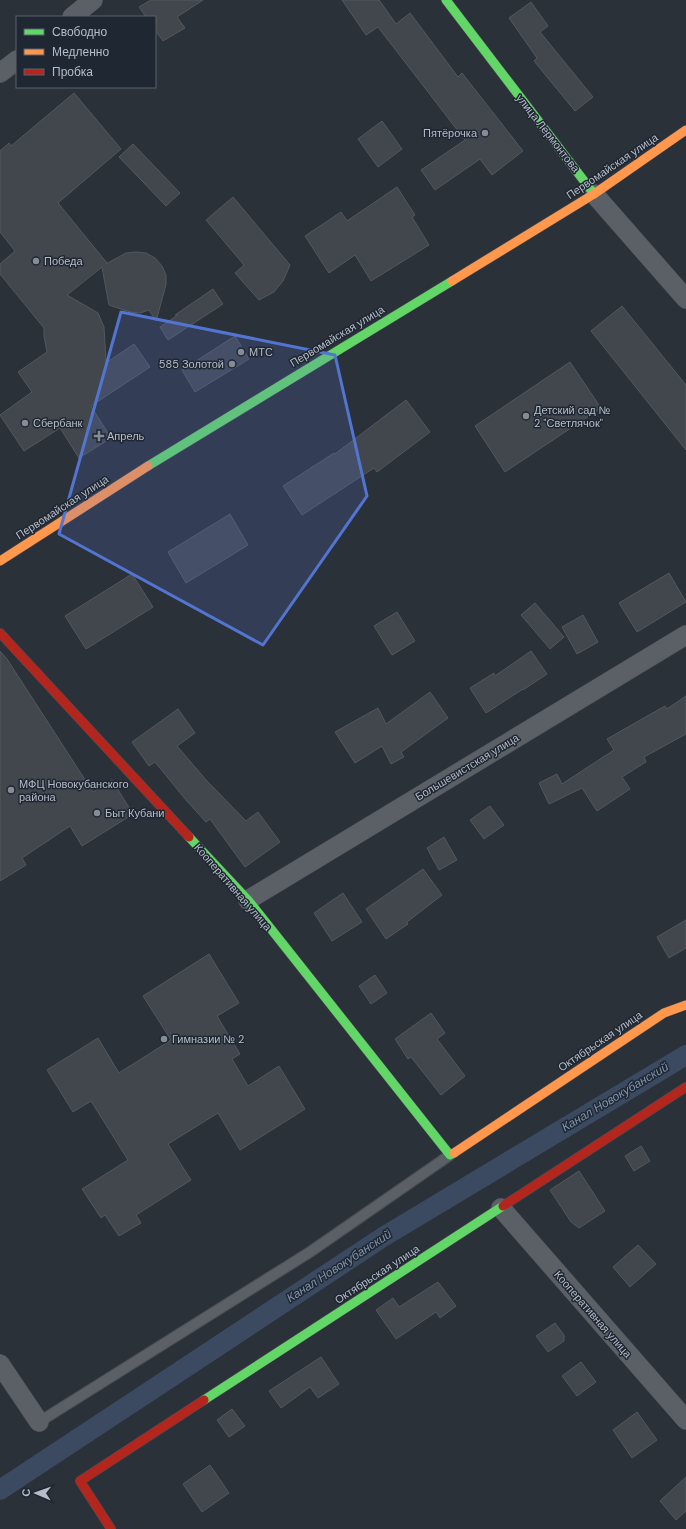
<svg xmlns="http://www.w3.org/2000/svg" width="686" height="1529" viewBox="0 0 686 1529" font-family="'DM Sans',sans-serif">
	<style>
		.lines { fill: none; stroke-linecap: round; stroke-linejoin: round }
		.canal { stroke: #3b4a61; stroke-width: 20 }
		.building { fill: #42464d; stroke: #53585f }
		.lane-casing { stroke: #494d53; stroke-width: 12 }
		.street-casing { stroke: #494d53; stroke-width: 20 }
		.fast-casing { stroke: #494d53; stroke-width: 10 }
		.slow-casing { stroke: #494d53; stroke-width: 10 }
		.jam-casing { stroke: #494d53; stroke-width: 10 }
		.lane { stroke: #5b5f66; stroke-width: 10 }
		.street { stroke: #5b5f66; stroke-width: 19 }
		.fast { stroke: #63d668; stroke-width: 9 }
		.slow { stroke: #ff974d; stroke-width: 9 }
		.jam { stroke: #b3261e; stroke-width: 9 }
		.marked { fill: #5375d2; fill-opacity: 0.2; stroke: #5375d2; stroke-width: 3; stroke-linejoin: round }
		.poi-dot { fill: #858c96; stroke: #1f2732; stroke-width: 1.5 }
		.labels { text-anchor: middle; stroke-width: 3; stroke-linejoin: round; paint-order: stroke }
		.poi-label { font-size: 11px; fill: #b6bdc8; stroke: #1f2732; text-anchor: start }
		.street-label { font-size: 11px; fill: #b6bdc8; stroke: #1f2732 }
		.water-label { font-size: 12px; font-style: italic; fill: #7f93ae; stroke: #1f2732 }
	</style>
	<rect width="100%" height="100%" fill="#2b3138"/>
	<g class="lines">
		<polyline class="canal" points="0,1490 383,1237 686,1055"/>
	</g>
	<g class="building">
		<polygon points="151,0 203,0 177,17 185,28 163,41 155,30 155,17 146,17 139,7"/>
		<polygon points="342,0 379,0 396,24 410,13 458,77 462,73 523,151 492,175 480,159 435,190 421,170 465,140 378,27 366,35"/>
		<polygon points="531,2 548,26 540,32 593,97 575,111 534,61 537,58 509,18"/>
		<polygon points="74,93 121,149 58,203 107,263 106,264 126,253 136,252 146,253 155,258 162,266 166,275 166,285 156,321 149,310 140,313 130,312 109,305 102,267 67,295 98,313 104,327 106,363 134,344 150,367 91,406 111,438 79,458 60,428 24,451 0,415 32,392 18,372 47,352 44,336 44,328 0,274 0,264 15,251 0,232 0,151 9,143 11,146"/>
		<polygon points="382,121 402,149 378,167 358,139"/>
		<polygon points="133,144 180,193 166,206 119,157"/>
		<polygon points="397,187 415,215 412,217 429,245 371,281 355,255 329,273 305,236 341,212 347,221"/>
		<polygon points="233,197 290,265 283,281 274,292 259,300 235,273 244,265 206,220"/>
		<polygon points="213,289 223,304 168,340 160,327 178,315 175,315"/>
		<polygon points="622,306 686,385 686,450 591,331"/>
		<polygon points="235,336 249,359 195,392 182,370"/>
		<polygon points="570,362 601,408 505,472 475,426"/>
		<polygon points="406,400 430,432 377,472 374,468 302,515 283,486 334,453 335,454"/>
		<polygon points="230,514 248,545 186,583 168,552"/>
		<polygon points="669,573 686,602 637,632 619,603"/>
		<polygon points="132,574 153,607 86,649 65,616"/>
		<polygon points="535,603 564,637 550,649 521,615"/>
		<polygon points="397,612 415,641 392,655 374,626"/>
		<polygon points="583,615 598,642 577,654 562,627"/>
		<polygon points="0,651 7,659 93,792 112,780 133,814 82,846 70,826 22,858 26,865 0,881"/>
		<polygon points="531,651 547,674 523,690 523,689 486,713 470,688 494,673 495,676"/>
		<polygon points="430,692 448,718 401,752 404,757 391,764 382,746 355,763 335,732 378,708 386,724"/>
		<polygon points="686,696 686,734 644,757 646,762 622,777 630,789 597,811 582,788 549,804 539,783 557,774 562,784 614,750 607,739 665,706 667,709"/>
		<polygon points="178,709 195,733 177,746 207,781 246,821 258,812 280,842 245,867 210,819 206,822 186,800 155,762 149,766 132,742"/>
		<polygon points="490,806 504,825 484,839 470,820"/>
		<polygon points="444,837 457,860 439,870 427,848"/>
		<polygon points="423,869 442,895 407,922 408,924 386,939 366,909"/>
		<polygon points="343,893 362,922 332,941 314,913"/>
		<polygon points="686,920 686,948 669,958 657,937"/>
		<polygon points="209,954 239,1003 217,1016 240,1054 232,1059 248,1086 279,1066 305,1109 240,1150 218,1113 168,1144 191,1180 136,1215 141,1223 119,1236 105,1215 101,1218 82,1189 128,1160 91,1101 73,1112 47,1070 98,1038 119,1073 171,1040 143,996"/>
		<polygon points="375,975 387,993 371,1004 359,986"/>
		<polygon points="431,1013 445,1033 437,1039 465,1076 441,1095 411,1057 408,1059 395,1039"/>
		<polygon points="641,1146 650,1161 634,1171 625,1156"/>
		<polygon points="579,1171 605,1211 579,1228 571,1222 550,1190"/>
		<polygon points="638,1245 656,1264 630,1287 613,1267"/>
		<polygon points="438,1282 456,1306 440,1318 436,1312 396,1339 376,1310 393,1298 399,1307"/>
		<polygon points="555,1323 564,1335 564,1341 548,1352 536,1336"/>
		<polygon points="321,1357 339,1384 318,1398 310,1387 281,1408 269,1391"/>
		<polygon points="581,1362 596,1382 577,1396 562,1376"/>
		<polygon points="232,1409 245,1426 229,1437 217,1420"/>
		<polygon points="637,1412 657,1440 632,1458 613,1430"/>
		<polygon points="210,1465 229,1493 202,1512 183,1484"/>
		<polygon points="686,1477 686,1511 676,1520 660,1501"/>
	</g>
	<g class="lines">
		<defs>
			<polyline id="lane" points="39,1422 310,1252 450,1155"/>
			<g id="street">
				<polyline points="72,17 93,0"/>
				<polyline points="0,73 17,60"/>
				<polyline points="594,194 686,299"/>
				<polyline points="248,900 686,635"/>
				<polyline points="501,1208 686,1420"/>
				<polyline points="0,1364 39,1422"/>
			</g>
			<g id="fast">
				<polyline points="446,0 594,194"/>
				<polyline points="148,466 452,281"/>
				<polyline points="189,837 248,900 450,1155 454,1153"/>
				<polyline points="204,1400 503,1206"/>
			</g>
			<g id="slow">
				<polyline points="452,281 594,194 686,130"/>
				<polyline points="0,561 148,466"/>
				<polyline points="454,1153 664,1013 686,1005"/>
			</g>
			<g id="jam">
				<polyline points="0,633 189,837"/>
				<polyline points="503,1206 686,1087"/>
				<polyline points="111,1529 80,1481 204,1400"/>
			</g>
		</defs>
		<use href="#lane" class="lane-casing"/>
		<use href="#street" class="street-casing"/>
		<use href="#fast" class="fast-casing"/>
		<use href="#slow" class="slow-casing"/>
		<use href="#jam" class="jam-casing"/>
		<use href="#lane" class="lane"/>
		<use href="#street" class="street"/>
		<use href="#fast" class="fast"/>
		<use href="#slow" class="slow"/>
		<use href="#jam" class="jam"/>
	</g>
	<path class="marked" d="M121,312l214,43 32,141 -104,149 -204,-111z"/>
	<g class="poi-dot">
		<circle cx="485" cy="133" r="4"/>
		<circle cx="36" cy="261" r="4"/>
		<circle cx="241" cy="352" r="4"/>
		<circle cx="232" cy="364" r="4"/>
		<circle cx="526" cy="416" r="4"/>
		<circle cx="25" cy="423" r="4"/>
		<path d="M97 430h4v4h4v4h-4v4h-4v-4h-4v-4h4z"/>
		<circle cx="11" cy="790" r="4"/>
		<circle cx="97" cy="813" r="4"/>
		<circle cx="164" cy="1039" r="4"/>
	</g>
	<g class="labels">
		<g class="poi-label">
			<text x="477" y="137" text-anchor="end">Пятёрочка</text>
			<text x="44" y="265">Победа</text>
			<text x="249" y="356">МТС</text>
			<text x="224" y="368" text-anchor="end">585 Золотой</text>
			<text x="534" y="414">Детский сад №<tspan x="534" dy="13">2 "Светлячок"</tspan></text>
			<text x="33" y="427">Сбербанк</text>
			<text x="107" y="440">Апрель</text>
			<text x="19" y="788">МФЦ Новокубанского<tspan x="19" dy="13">района</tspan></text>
			<text x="105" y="817">Быт Кубани</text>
			<text x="172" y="1043">Гимназии № 2</text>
		</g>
		<g class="street-label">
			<text transform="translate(548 133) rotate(52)" y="4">улица Лермонтова</text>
			<text transform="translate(612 166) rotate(-34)" y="4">Первомайская улица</text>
			<text transform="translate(337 336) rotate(-31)" y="4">Первомайская улица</text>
			<text transform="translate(62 507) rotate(-33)" y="4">Первомайская улица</text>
			<text transform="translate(467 767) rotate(-31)" y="4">Большевистская улица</text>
			<text transform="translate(233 887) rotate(49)" y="4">Кооперативная улица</text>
			<text transform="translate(600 1041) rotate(-34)" y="4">Октябрьская улица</text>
			<text transform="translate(377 1274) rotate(-33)" y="4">Октябрьская улица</text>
			<text transform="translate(593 1314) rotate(49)" y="4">Кооперативная улица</text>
		</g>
		<g class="water-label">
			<text transform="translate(615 1097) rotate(-31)" y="4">Канал Новокубанский</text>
			<text transform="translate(339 1266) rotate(-33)" y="4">Канал Новокубанский</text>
		</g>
	</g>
	<rect x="16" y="16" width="140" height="72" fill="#1f2732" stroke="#5b636e"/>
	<rect x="24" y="29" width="20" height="6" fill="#63d668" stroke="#5b636e"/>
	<text x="52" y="36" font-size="12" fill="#b6bdc8">Свободно</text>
	<rect x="24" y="49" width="20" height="6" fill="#ff974d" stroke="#5b636e"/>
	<text x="52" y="56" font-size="12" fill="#b6bdc8">Медленно</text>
	<rect x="24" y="69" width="20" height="6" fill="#b3261e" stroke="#5b636e"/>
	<text x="52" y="76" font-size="12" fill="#b6bdc8">Пробка</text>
	<g transform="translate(36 1493) rotate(272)" stroke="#1f2732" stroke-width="3" paint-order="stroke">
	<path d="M0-3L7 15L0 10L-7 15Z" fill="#b6bdc8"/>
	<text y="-6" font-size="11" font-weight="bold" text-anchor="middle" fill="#b6bdc8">С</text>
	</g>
</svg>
